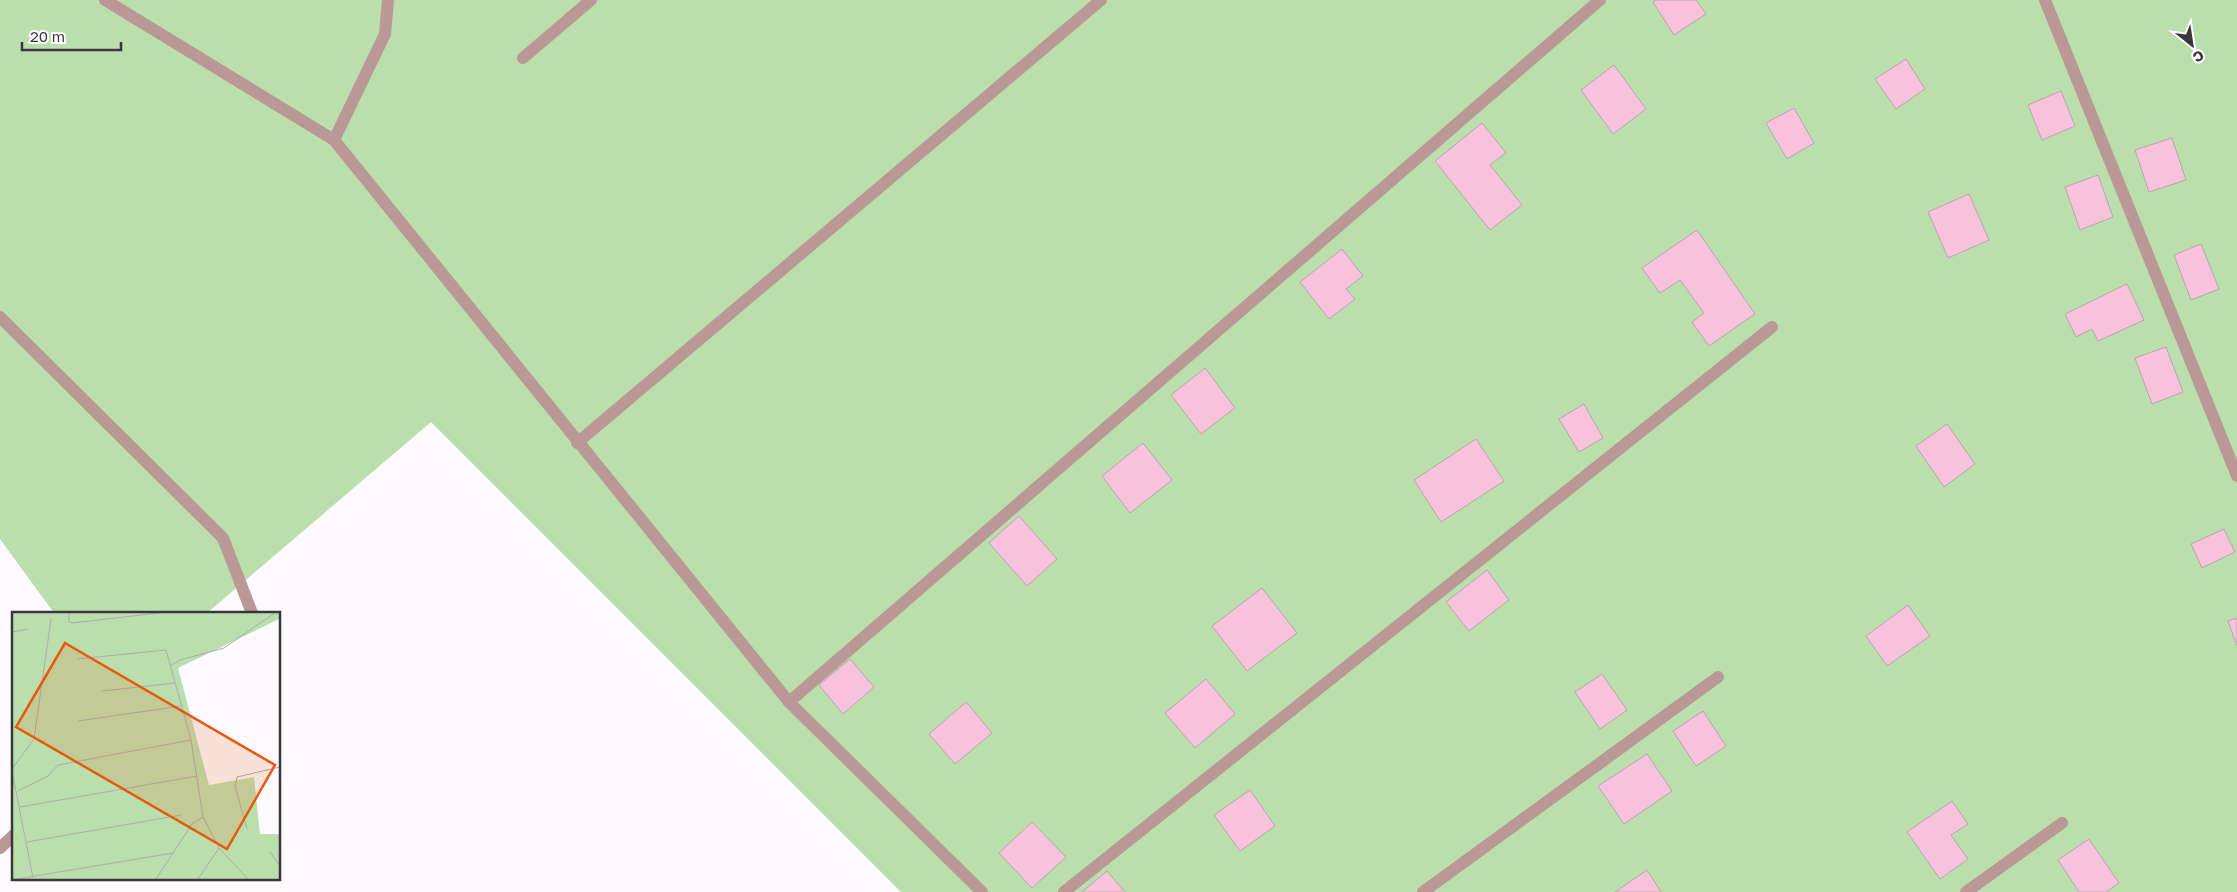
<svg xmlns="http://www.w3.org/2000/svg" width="2237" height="892" viewBox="0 0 2237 892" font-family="'Golos Text',sans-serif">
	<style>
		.green { fill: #bbdead }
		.building { fill: #f9c2dc; stroke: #b7a6ad }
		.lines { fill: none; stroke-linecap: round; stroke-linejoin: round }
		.lane { stroke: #b99895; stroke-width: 12 }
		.inset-road { fill: none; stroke: #aeacb0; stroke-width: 1 }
		.view { fill: #e8590c; fill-opacity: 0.15; stroke: #e8590c; stroke-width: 2.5 }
		.inset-edge { fill: none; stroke: #39363c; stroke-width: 2.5 }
	</style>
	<rect width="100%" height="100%" fill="#fcfafe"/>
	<polygon class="green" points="0,0 2237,0 2237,892 901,892 431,422 207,613 54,613 0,539"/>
	<g class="building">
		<polygon points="1656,0 1696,0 1706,14 1674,35 1653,2"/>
		<polygon points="1906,59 1925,89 1896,109 1875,79"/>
		<polygon points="1614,65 1646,109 1613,134 1581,90"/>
		<polygon points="2061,91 2075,126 2042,140 2028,105"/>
		<polygon points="1794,108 1814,143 1787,159 1766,123"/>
		<polygon points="1482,123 1506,153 1490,165 1522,205 1490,230 1435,161"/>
		<polygon points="2172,138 2186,180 2149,192 2135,150"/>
		<polygon points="2098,175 2113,217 2080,230 2065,187"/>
		<polygon points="1969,194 1989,240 1948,258 1928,212"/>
		<polygon points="1697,230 1755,314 1709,346 1692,322 1704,313 1680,280 1660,293 1642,268"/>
		<polygon points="2201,244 2219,289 2191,300 2174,255"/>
		<polygon points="1342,249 1363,276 1346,289 1355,299 1329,319 1300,282"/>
		<polygon points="2127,284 2144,320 2098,341 2092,329 2076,337 2065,314"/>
		<polygon points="2166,347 2183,392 2152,404 2135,358"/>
		<polygon points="1205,368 1235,408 1201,434 1171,395"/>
		<polygon points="1584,404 1603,438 1579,452 1559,419"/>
		<polygon points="1947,424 1975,464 1944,487 1916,446"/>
		<polygon points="1476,439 1504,481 1441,522 1414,480"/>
		<polygon points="1143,443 1172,480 1130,513 1102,476"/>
		<polygon points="1019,516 1057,559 1027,586 989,543"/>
		<polygon points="2224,529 2235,552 2202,568 2191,544"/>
		<polygon points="1487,570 1509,600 1469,631 1446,602"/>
		<polygon points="1262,588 1297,633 1247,671 1212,626"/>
		<polygon points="1908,605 1930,636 1887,666 1866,636"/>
		<polygon points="2237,618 2237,646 2228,621"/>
		<polygon points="850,659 874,687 843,714 819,685"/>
		<polygon points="1602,674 1627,710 1600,729 1575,692"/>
		<polygon points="1206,679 1235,714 1195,748 1165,713"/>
		<polygon points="966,702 992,733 955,764 929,734"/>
		<polygon points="1703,711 1726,746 1696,766 1673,731"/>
		<polygon points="1647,754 1672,791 1624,824 1598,786"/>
		<polygon points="1250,790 1275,826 1240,851 1214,815"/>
		<polygon points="1952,801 1968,824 1951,835 1968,859 1940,879 1907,832"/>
		<polygon points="1032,822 1066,857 1032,888 999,853"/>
		<polygon points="2089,839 2119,883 2106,892 2079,892 2058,860"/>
		<polygon points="1647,870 1661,892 1615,892"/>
		<polygon points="1107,871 1125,892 1082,892"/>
	</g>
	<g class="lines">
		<g class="lane">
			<polyline points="105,0 334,140 789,702 982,892"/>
			<polyline points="2045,0 2237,476"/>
			<polyline points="523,58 591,0"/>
			<polyline points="334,140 385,34 388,0"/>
			<polyline points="0,317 223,538 252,613"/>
			<polyline points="577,443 1101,0"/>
			<polyline points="789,702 1600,0"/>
			<polyline points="0,848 14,835"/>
			<polyline points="1064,892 1772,327"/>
			<polyline points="1423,892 1718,677"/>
			<polyline points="1966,892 2062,823"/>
		</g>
	</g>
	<g transform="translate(12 612)">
		<rect width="268" height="268" fill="#fcfafe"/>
		<path d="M0,0h267v7l-101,49 31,117 45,-8 6,57h19v45h-267z" fill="#bbdead"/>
		<path class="inset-road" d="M57,0v10l3,1 95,-11M0,20l16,-3M65,47l89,-9 25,90 12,77 16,31 29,31M158,54l10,-6 44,-12 52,-36M90,79l73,-8M66,109l103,-15M0,157l22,-30 17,-120M0,159l21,107M6,179l30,-15 10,-11 133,-25M8,195l177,-31M235,217l-12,-43 2,-9 43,-10M15,230l154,-27M258,240l10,14M5,267l156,-26M144,267l36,-55 11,-7M186,267l21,-31"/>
		<path class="view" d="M53,31l210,122 -48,84 -211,-122z"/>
		<rect width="268" height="268" class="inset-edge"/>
	</g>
	<g transform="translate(2192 45) rotate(150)" stroke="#ffffff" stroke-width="4" paint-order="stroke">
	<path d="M0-4L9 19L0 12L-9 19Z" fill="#39363c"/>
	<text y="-8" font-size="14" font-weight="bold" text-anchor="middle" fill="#39363c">С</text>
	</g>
	<path d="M22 42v8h99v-8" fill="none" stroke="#39363c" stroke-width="2.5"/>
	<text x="30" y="42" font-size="15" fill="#39363c" stroke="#ffffff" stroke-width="4" paint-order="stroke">20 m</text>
</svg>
